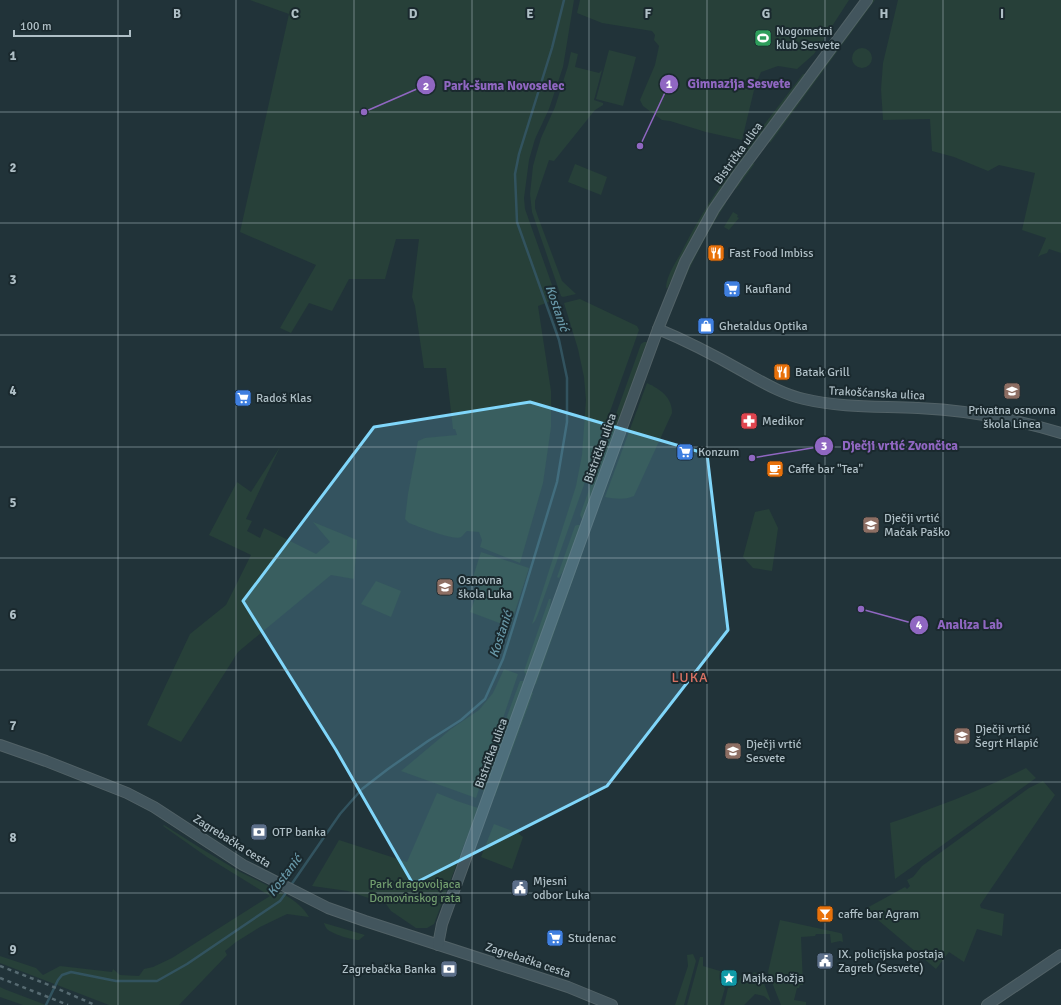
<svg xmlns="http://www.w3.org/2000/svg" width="1061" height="1005" viewBox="0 0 1061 1005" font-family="Signika,sans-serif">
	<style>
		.green { fill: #274039 }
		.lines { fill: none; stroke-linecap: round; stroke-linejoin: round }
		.stream { stroke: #32535f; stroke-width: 2.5 }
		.secondary-casing { stroke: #526267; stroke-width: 12 }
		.secondary { stroke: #42555d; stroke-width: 10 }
		.rail { stroke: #566a71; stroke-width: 2.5; stroke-dasharray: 4 4; stroke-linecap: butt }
		.marked { fill: #80d6fa; fill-opacity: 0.2; stroke: #80d6fa; stroke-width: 3; stroke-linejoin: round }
		.grid { fill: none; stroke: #afbfc6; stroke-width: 1; stroke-opacity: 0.55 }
		.labels { text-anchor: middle; stroke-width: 4; stroke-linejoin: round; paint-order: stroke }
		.poi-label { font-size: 12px; fill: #afbfc6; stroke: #1a292e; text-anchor: start }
		.street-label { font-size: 12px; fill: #afbfc6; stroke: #1a292e }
		.park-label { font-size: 12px; fill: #719c6e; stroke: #1a292e }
		.water-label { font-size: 13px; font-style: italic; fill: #6796a6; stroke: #1a292e }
		.quarter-label { font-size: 14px; letter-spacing: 1px; fill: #d87062; stroke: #1a292e }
		.grid-label { font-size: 13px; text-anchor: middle; font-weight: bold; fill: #afbfc6; stroke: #1a292e; stroke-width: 4; stroke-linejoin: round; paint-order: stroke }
		.leader { fill: none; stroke: #9067c2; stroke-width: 1.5 }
		.callout-dot { fill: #9067c2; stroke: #1a292e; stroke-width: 1.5 }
		.mark-label { font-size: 12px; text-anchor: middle; font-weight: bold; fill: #fff }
		.callout-label { font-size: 13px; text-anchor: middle; font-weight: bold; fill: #9067c2; stroke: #1a292e; stroke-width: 4; stroke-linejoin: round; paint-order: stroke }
	</style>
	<rect width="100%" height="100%" fill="#213339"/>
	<g class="green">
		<path d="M250,0h324l-11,67 -14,42 -14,30 -6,21 -5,38 1,11 32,90 -19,7 13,85v36l-8,56 -23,80 -40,-16 2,-7 -3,-8 -12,-1c-2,1 -4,5 -6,6 -7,4 -44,-11 -52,-14l-4,-4 3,-25 10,-53 7,-3 32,-3 -2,-6h-2l-7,-61h-22l-9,-62 -3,-9 7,-58h-23l-11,40h-36l-17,32 -23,-8 -18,30 -11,-5 36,-63 -76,-33 49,-218z"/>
		<polygon points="580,0 849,0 814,54 797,69 778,66 761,72 755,86 742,140 706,132 670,121 662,120 643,106 640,100 655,65 659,46 654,40 655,35 652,31 602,23 577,13"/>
		<polygon points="870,0 875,0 770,143 768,138"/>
		<polygon points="898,0 1061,0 1061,253 1049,249 1047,253 1041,255 1038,257 1046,238 1022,230 1035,173 999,165 988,171 954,157 932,151 930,119 883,120 881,89 883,63"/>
		<circle cx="862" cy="58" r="10"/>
		<polygon points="609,50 636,57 623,106 596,99"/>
		<polygon points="571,52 578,54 575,67 599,73 602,70 594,100 603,103 603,105 595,110 554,161 549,160 535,201 535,208 538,217 562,281 576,294 563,297 561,296 532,212 530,194 533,166 536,155 541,138 555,107 568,66"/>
		<path d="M803,74h3c-31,41 -64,82 -91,126 -18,28 -33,58 -48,89l-1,-2c1,-13 11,-26 17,-38 32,-63 77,-119 120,-175z"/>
		<polygon points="755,163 736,189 734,186 748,166"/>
		<polygon points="575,164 607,177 601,195 568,182"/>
		<path d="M725,202l1,1c-22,34 -40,70 -55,108 9,-38 32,-78 54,-109z"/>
		<polygon points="733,212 738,215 737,217 739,218 729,230 724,227"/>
		<polygon points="580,299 637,326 639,330 538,614 535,621 532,624 576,486 582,455 586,400 584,377 578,349 564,303"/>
		<polygon points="644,342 647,342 583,520 582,519 580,515 641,344"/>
		<polygon points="641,381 644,382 603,496 601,495"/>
		<path d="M647,383c13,6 25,14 25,30l-38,83c-10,4 -18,3 -29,1z"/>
		<polygon points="280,447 246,519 252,521 247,531 260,538 264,528 316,554 330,542 313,522 357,540 354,579 331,575 238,652 181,742 147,725 190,634 226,605 251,555 209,535 237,482 251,492"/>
		<polygon points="769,509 778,528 772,571 753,568 743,557 755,512"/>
		<polygon points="577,525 581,525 569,562 559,578 557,577 575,526"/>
		<polygon points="481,552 529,568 510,627 470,612 482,581 473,577"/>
		<polygon points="580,553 582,554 536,684 532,686"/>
		<polygon points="376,581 401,591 391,617 361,604"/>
		<polygon points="549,599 551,599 549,615 527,677 524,671"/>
		<polygon points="504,669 518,674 476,798 401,771 451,729 479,710 493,693"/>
		<polygon points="520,681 523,681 524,684 485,792 484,792 481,787"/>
		<polygon points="530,691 533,693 495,796 493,796"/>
		<path d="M1026,768l10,10 -141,101 -5,-56c47,-16 92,-33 136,-55z"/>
		<polygon points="1043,781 1055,795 980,905 981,908 1004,914 1002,936 977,929 964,962 949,952 936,969 865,909 905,887 907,889 910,886 907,880 913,877 922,866 1029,788"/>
		<polygon points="437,793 457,801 478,808 434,924 427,928 416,928 391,911 386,904 348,891 312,886 339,840 407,862"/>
		<polygon points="494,824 518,833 523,837 512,869 481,857"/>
		<path d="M164,825c24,15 47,30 71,44 22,13 62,26 74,48l-22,-3 -27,13 -24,15 -11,9 2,4 -48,50h-70l-109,-42v-7l36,12 7,7 17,-9 52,6 1,-3 7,6 19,1 5,-7 9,-2 19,-9 98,-62 -63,-39 -44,-31z"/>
		<polygon points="780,920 840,933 842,934 843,942 840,941 831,943 830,934 816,934 815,936 801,937 803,985 800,985 799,988 797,988 794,1000 806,1002 806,1005 781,1005 769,975 768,972"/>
		<path d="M324,923l41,12 -6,5c-7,0 -27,-6 -32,-11 -1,-1 -3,-5 -3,-6z"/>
		<polygon points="693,954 696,961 684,1005 675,1005 688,966 687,955"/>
		<path d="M700,957h3v9l17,5c-1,7 -1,12 5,17l-5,17h-33z"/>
		<polygon points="754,972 761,975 771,1002 764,996 755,994 744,1005 724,1005 728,988 736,986 742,974 751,976"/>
		<polygon points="0,987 4,989 46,1005 23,1005 0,997"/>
	</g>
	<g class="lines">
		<g class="stream">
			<polyline points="291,885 340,814 362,789 388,769 428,741 461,720 485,699 503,659 514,624 557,482 567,422 567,378 559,340 517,222 515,174 519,154 552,48 564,0"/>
			<polyline points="46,1005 58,980 62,975 71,972 116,981 157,981 187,964 280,901 288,890"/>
		</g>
		<defs>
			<g id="secondary">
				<path d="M658,329c29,12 58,27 86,43 20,11 38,22 60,27 38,9 76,7 114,9 48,2 97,11 143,25"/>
				<polyline points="0,745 46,761 127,793 154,807 243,865 328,908 365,921 568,987 612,1005"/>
				<polyline points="438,945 442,924 596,498 658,329 685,262 714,209 738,174 867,0"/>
				<polyline points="987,1005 1061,955"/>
			</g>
		</defs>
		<use href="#secondary" class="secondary-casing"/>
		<use href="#secondary" class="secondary"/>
		<g class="rail">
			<polyline points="0,966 49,985 95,1005"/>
			<polyline points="0,978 68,1005"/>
		</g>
	</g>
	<path class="marked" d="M530,402l177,52 21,176 -121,156 -194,98 -77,-134 -93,-149 131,-174z"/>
	<path class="grid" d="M118,0v1005M236,0v1005M354,0v1005M472,0v1005M589,0v1005M707,0v1005M825,0v1005M943,0v1005M0,112h1061M0,223h1061M0,335h1061M0,447h1061M0,558h1061M0,670h1061M0,782h1061M0,893h1061"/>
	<defs>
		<symbol id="stadium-square" viewBox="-11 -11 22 22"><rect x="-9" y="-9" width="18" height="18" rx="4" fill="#2e9e5b" stroke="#1a292e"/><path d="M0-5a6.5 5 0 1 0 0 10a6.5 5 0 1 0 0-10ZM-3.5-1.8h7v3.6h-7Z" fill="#fff"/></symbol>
		<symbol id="restaurant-square" viewBox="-11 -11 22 22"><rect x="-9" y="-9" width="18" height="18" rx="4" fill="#e8710a" stroke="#1a292e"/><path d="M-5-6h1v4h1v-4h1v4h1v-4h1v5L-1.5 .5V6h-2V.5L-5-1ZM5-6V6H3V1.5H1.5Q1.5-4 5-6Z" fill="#fff"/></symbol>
		<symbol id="supermarket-square" viewBox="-11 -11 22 22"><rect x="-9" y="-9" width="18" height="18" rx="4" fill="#3f7fe0" stroke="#1a292e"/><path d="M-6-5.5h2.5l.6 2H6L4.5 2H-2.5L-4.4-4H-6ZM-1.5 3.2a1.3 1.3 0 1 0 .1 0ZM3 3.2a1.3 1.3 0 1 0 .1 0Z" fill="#fff"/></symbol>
		<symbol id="shop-square" viewBox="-11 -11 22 22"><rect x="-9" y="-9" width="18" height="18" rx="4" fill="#3f7fe0" stroke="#1a292e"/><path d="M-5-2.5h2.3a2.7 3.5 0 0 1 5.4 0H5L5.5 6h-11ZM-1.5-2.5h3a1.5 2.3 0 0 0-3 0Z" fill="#fff"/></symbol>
		<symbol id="school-square" viewBox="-11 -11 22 22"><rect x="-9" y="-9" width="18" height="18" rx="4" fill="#8d6e63" stroke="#1a292e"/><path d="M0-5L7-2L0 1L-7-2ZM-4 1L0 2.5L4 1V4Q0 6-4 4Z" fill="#fff"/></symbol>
		<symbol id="pharmacy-square" viewBox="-11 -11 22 22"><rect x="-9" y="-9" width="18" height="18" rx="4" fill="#e0444e" stroke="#1a292e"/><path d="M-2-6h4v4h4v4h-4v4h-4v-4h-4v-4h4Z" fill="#fff"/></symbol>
		<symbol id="cafe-square" viewBox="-11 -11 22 22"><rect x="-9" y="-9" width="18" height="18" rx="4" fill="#e8710a" stroke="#1a292e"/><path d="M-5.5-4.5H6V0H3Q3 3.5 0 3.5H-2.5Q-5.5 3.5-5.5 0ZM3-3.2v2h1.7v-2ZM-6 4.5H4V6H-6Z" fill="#fff"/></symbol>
		<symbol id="bank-square" viewBox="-11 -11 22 22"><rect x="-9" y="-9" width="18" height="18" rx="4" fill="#5c6f8a" stroke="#1a292e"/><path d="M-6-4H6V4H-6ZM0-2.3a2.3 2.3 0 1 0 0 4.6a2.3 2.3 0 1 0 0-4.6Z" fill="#fff"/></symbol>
		<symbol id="civic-square" viewBox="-11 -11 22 22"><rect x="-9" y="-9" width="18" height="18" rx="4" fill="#5c6f8a" stroke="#1a292e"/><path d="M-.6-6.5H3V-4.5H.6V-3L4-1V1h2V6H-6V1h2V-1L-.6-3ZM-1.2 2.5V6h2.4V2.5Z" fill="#fff"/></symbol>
		<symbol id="bar-square" viewBox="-11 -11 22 22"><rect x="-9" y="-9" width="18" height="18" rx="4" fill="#e8710a" stroke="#1a292e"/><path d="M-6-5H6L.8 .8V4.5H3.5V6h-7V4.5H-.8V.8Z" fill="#fff"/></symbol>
		<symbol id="sight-square" viewBox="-11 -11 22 22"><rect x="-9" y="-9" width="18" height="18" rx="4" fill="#0f9aa8" stroke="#1a292e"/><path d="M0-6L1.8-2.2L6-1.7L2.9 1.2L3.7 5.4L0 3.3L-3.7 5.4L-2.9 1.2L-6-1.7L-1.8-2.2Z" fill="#fff"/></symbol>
	</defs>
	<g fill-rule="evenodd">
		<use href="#stadium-square" x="753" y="28" width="20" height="20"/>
		<use href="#restaurant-square" x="706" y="243" width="20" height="20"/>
		<use href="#supermarket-square" x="722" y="279" width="20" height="20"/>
		<use href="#shop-square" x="696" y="316" width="20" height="20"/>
		<use href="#restaurant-square" x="772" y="362" width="20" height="20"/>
		<use href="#school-square" x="1002" y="381" width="20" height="20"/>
		<use href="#supermarket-square" x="233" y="388" width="20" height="20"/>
		<use href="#pharmacy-square" x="739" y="411" width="20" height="20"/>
		<use href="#supermarket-square" x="675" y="442" width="20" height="20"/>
		<use href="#cafe-square" x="765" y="459" width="20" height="20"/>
		<use href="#school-square" x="861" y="515" width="20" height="20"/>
		<use href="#school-square" x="435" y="577" width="20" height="20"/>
		<use href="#school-square" x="952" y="726" width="20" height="20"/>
		<use href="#school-square" x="723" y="741" width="20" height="20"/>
		<use href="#bank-square" x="249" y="822" width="20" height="20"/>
		<use href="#civic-square" x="510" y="878" width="20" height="20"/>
		<use href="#bar-square" x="815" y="904" width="20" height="20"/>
		<use href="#supermarket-square" x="545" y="928" width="20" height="20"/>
		<use href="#civic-square" x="815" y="951" width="20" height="20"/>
		<use href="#bank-square" x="439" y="959" width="20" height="20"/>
		<use href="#sight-square" x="719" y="968" width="20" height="20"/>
	</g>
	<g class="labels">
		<g class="poi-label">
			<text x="776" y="35">Nogometni<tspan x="776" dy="14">klub Sesvete</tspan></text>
			<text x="729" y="257">Fast Food Imbiss</text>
			<text x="745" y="293">Kaufland</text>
			<text x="719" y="330">Ghetaldus Optika</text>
			<text x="795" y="376">Batak Grill</text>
			<text x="256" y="402">Radoš Klas</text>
			<text x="1012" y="414" text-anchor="middle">Privatna osnovna<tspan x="1012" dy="14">škola Linea</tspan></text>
			<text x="762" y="425">Medikor</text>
			<text x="698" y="456">Konzum</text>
			<text x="788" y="473">Caffe bar "Tea"</text>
			<text x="884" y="522">Dječji vrtić<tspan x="884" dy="14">Mačak Paško</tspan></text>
			<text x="458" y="584">Osnovna<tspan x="458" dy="14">škola Luka</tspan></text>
			<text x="975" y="733">Dječji vrtić<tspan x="975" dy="14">Šegrt Hlapić</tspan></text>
			<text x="746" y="748">Dječji vrtić<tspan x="746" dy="14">Sesvete</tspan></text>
			<text x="272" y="836">OTP banka</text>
			<text x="533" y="885">Mjesni<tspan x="533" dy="14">odbor Luka</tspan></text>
			<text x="838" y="918">caffe bar Agram</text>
			<text x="568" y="942">Studenac</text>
			<text x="838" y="958">IX. policijska postaja<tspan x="838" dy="14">Zagreb (Sesvete)</tspan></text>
			<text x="436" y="973" text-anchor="end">Zagrebačka Banka</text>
			<text x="742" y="982">Majka Božja</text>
		</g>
		<g class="street-label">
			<text transform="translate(738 153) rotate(-54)" y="4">Bistrička ulica</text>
			<text transform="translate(877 393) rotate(3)" y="4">Trakošćanska ulica</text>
			<text transform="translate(600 448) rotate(-70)" y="4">Bistrička ulica</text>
			<text transform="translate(491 753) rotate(-70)" y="4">Bistrička ulica</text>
			<text transform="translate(232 841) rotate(32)" y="4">Zagrebačka cesta</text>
			<text transform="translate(528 960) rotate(18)" y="4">Zagrebačka cesta</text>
		</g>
		<g class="park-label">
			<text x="415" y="888">Park dragovoljaca<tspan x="415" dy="14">Domovinskog rata</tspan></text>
		</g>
		<g class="water-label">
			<text transform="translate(558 308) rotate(71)" y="5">Kostanić</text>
			<text transform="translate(500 634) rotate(-72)" y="5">Kostanić</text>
			<text transform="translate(284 875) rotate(-53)" y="5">Kostanić</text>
		</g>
		<g class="quarter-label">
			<text x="690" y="682">LUKA</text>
		</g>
	</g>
	<g class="grid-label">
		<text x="177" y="18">B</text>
		<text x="295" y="18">C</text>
		<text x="413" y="18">D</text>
		<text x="530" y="18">E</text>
		<text x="648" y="18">F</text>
		<text x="766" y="18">G</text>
		<text x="884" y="18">H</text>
		<text x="1002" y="18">I</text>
		<text x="13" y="60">1</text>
		<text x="13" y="172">2</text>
		<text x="13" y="284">3</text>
		<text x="13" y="395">4</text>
		<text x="13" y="507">5</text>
		<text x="13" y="619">6</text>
		<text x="13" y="730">7</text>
		<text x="13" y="842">8</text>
		<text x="13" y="954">9</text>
	</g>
	<path class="leader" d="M640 146L669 84M364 112L426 85M752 458L824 446M861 609L919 625"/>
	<g class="callout-dot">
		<circle cx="640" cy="146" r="4"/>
		<circle cx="364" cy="112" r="4"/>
		<circle cx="752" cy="458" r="4"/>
		<circle cx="861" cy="609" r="4"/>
		<circle cx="669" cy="84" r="10"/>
		<circle cx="426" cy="85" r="10"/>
		<circle cx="824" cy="446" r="10"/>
		<circle cx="919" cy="625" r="10"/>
	</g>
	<g class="mark-label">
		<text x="669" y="88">1</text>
		<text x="426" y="90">2</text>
		<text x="824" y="450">3</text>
		<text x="919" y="629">4</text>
	</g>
	<g class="callout-label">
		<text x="739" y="88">Gimnazija Sesvete</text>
		<text x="504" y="90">Park-šuma Novoselec</text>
		<text x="900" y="450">Dječji vrtić Zvončica</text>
		<text x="970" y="629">Analiza Lab</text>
	</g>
	<path d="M14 30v6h116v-6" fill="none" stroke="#afbfc6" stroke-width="2"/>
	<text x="20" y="30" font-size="12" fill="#afbfc6" stroke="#1a292e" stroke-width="3" paint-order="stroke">100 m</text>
</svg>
